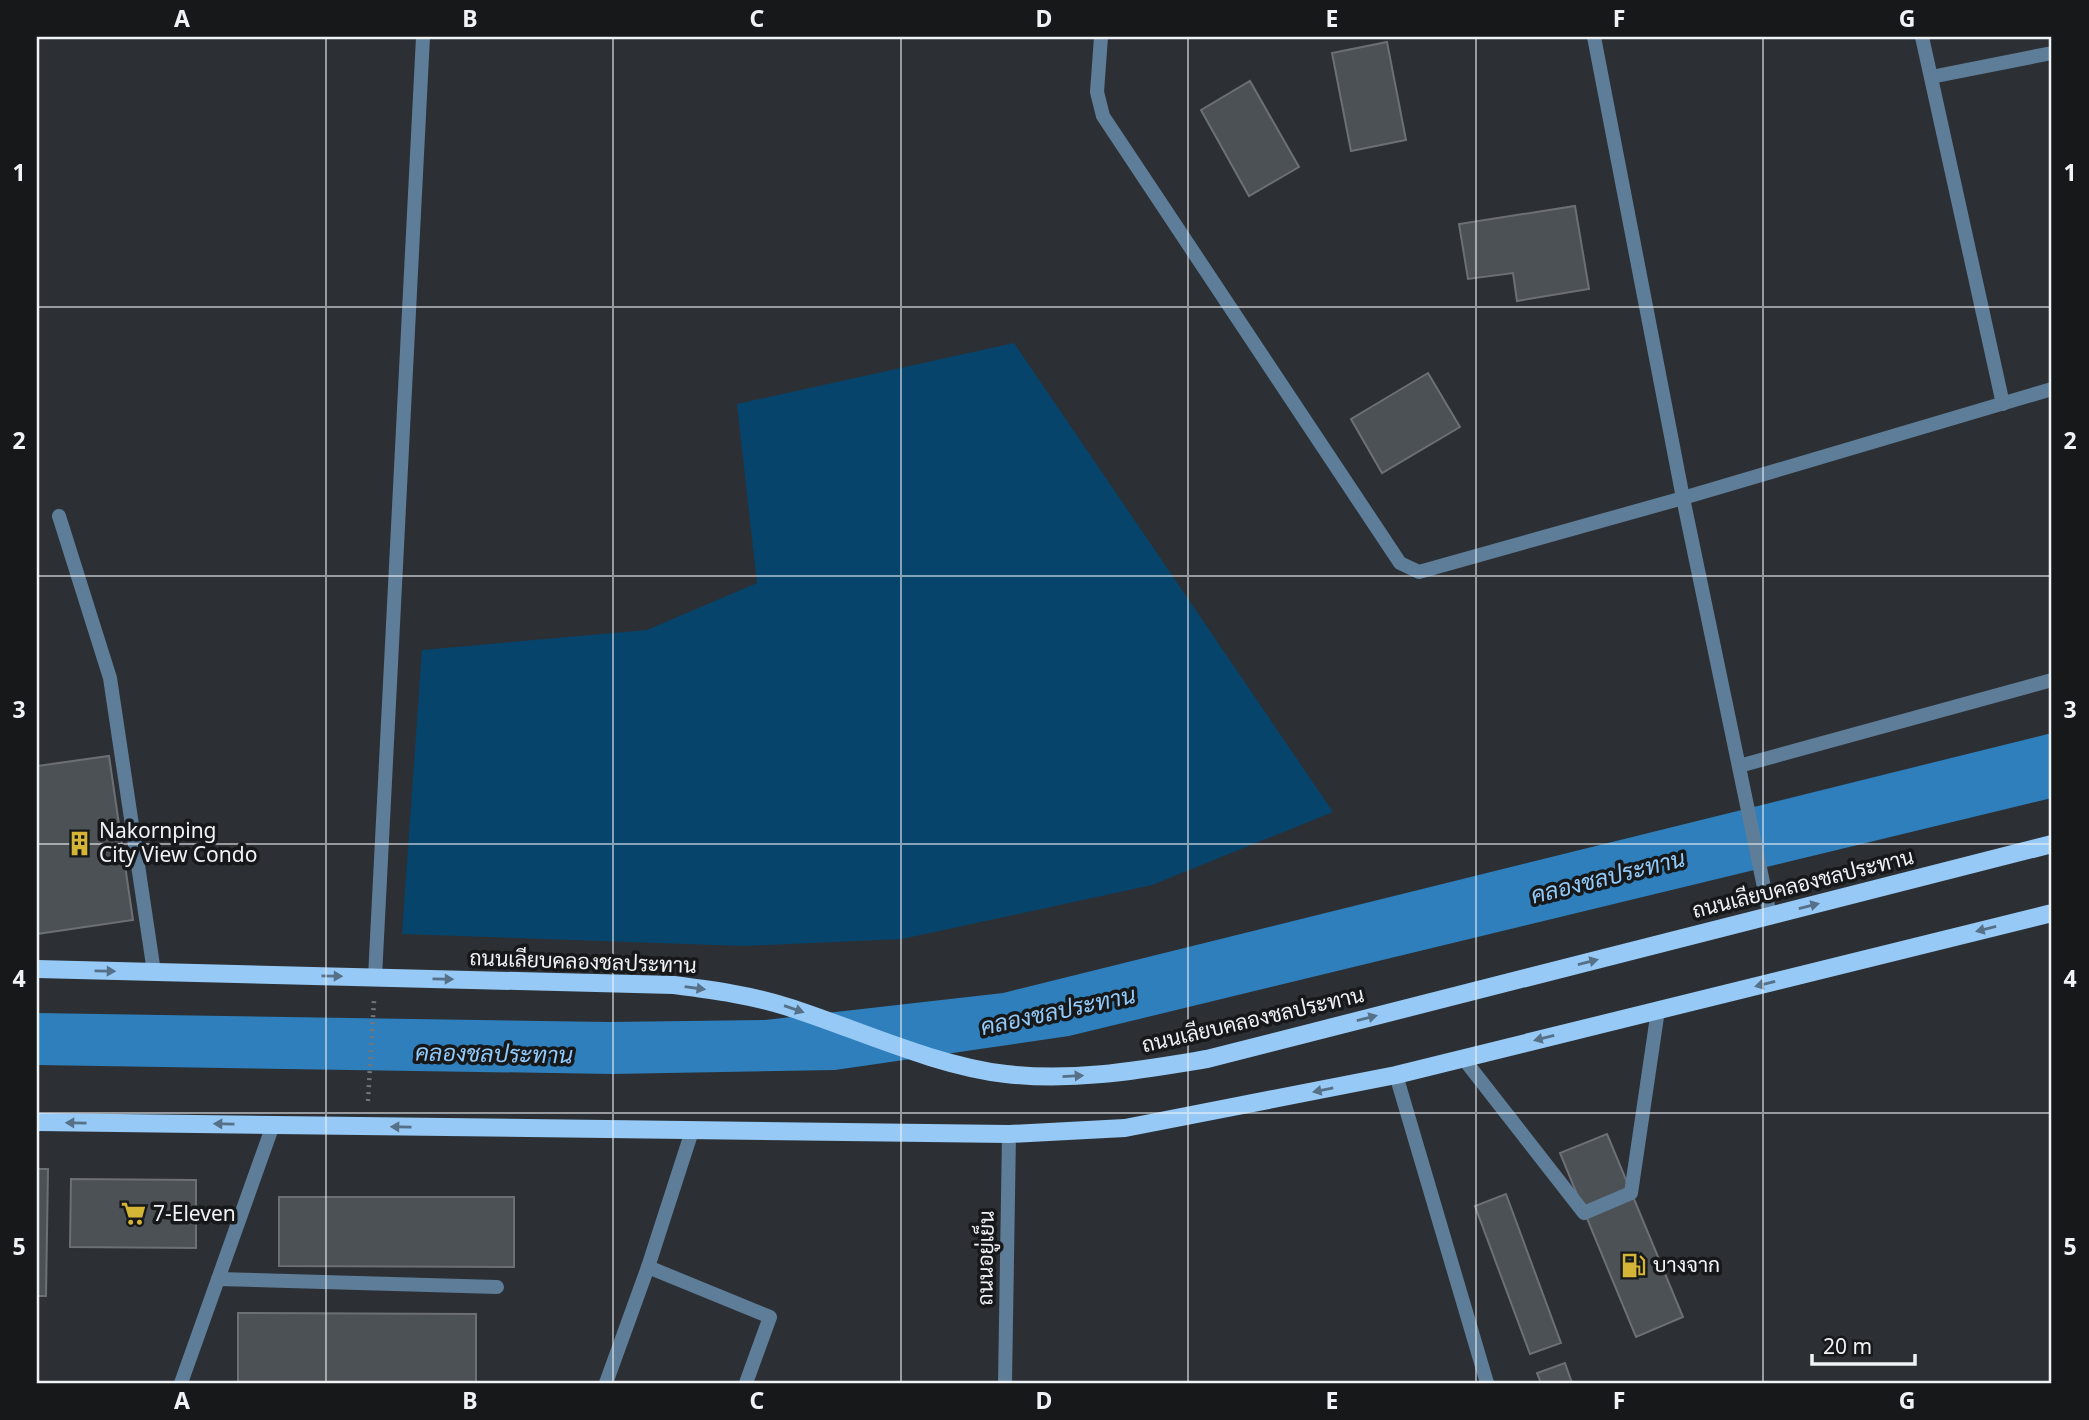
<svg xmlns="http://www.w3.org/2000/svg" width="2089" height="1420" viewBox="0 0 2089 1420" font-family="'Noto Sans',Sarabun,sans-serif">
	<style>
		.green { fill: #07446b }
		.water { fill: #2e7fbb }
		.building { fill: #4c5155; stroke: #6c7075; stroke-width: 2 }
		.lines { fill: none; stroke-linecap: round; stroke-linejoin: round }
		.path { stroke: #737679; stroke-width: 4.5; stroke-dasharray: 2 5; stroke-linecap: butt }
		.lane { stroke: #5e7d98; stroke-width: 14 }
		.street { stroke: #5e7d98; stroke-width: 14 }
		.primary { stroke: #96c9f5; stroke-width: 18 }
		.oneway { fill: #567088 }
		.grid { fill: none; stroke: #f0f3f5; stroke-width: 2; stroke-opacity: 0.55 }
		.labels { text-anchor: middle; stroke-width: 7; stroke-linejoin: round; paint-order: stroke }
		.poi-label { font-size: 21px; fill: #f0f3f5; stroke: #16181a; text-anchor: start }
		.street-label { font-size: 21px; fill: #f0f3f5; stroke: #16181a }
		.water-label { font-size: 23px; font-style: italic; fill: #92cbfb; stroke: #16181a }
		.neatline { fill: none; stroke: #f0f3f5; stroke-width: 2.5 }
		.grid-label { font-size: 23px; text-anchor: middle; font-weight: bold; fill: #f0f3f5 }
	</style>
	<rect width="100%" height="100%" fill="#2c3034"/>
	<polygon class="green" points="1014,343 1333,812 1152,885 902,939 744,946 402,934 422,650 647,630 757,583 737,404"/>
	<polygon class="water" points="2052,733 2052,798 1069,1036 835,1070 612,1074 37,1065 37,1013 608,1022 765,1020 1003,993"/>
	<g class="building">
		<polygon points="1387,42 1406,140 1351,151 1332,53"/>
		<polygon points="1250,81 1299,167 1249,196 1201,110"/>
		<polygon points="1575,206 1589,289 1517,301 1513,273 1468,279 1459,224"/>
		<polygon points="1428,373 1460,427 1382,473 1351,419"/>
		<polygon points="109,756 133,920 37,934 37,766"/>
		<polygon points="1607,1134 1683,1317 1636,1337 1560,1153"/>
		<polygon points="37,1169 48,1169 46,1296 37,1296"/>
		<polygon points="71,1179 196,1180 196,1248 70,1247"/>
		<polygon points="1506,1194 1561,1343 1530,1354 1475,1206"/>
		<polygon points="279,1197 514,1197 514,1267 279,1266"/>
		<polygon points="238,1313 476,1314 476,1383 238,1383"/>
		<polygon points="1565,1363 1572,1383 1541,1383 1537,1373"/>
	</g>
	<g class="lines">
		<polyline class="path" points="368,1101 374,1001"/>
		<g class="lane">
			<polyline points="59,516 110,678 154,972"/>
			<polyline points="1739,766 2052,680"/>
			<polyline points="1463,1058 1584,1213 1631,1193 1658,1010"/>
			<polyline points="1396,1075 1487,1383"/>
		</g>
		<g class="street">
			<polyline points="1101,37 1097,92 1103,116 1400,563 1419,572 1683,498 2052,389"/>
			<polyline points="1594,37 1683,498 1770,916"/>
			<polyline points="1922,37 2003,404"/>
			<polyline points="1931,77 2052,53"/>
			<polyline points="375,977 423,37"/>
			<polyline points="648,1267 770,1317 746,1383"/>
			<polyline points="218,1279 497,1287"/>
			<polyline points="181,1383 273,1125"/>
			<polyline points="606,1383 648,1267 692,1131"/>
			<polyline points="1005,1383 1009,1134"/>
		</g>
		<g class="primary">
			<path d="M37,969l637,16c38,5 77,10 114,22 69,22 147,59 218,67 68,8 134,-4 201,-15l845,-215"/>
			<polyline points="37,1122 1009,1134 1125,1128 1396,1075 2052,913"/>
		</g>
	</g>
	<defs><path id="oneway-solid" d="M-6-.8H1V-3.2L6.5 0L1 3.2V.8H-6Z" transform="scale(1.75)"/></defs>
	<g class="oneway">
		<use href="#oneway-solid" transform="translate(1809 906) rotate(-14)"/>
		<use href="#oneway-solid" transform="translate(1986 929) rotate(166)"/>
		<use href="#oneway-solid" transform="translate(1588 962) rotate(-14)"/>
		<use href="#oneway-solid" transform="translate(105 971) rotate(1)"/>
		<use href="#oneway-solid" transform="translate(332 976) rotate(1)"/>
		<use href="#oneway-solid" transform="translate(443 979) rotate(1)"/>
		<use href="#oneway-solid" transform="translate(1765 984) rotate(166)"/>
		<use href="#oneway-solid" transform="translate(695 988) rotate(8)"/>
		<use href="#oneway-solid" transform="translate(794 1009) rotate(19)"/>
		<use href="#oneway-solid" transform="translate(1367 1018) rotate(-14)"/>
		<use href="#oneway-solid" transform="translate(1544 1038) rotate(166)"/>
		<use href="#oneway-solid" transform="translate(1073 1076) rotate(-3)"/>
		<use href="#oneway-solid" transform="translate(1323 1090) rotate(168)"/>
		<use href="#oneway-solid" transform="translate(76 1123) rotate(-179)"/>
		<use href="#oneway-solid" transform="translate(224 1124) rotate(-179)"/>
		<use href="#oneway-solid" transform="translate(401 1127) rotate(-179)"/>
	</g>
	<path class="grid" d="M326,37v1346M613,37v1346M901,37v1346M1188,37v1346M1476,37v1346M1763,37v1346M37,307h2015M37,576h2015M37,844h2015M37,1113h2015"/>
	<defs>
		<symbol id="building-bare" viewBox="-9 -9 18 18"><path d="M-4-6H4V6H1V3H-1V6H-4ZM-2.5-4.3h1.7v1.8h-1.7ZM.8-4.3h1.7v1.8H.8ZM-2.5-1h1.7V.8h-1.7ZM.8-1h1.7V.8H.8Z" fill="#d5b535" stroke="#16181a" stroke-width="2.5" paint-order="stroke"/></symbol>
		<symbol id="supermarket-bare" viewBox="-9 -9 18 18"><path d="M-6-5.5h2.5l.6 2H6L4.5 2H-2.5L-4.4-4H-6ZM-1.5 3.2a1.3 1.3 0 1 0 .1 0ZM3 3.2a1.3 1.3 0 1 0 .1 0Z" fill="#d5b535" stroke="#16181a" stroke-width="2.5" paint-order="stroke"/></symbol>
		<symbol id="fuel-bare" viewBox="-9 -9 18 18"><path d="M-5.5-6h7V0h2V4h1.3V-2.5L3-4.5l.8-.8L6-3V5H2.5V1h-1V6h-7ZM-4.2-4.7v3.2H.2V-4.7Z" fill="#d5b535" stroke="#16181a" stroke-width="2.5" paint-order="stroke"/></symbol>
	</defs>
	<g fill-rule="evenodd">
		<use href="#building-bare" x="62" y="826" width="35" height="35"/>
		<use href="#supermarket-bare" x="116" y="1196" width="35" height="35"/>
		<use href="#fuel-bare" x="1616" y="1248" width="35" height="35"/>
	</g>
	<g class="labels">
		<g class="poi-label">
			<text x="99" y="838">Nakornping<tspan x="99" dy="24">City View Condo</tspan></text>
			<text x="153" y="1221">7-Eleven</text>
			<text x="1653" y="1272">บางจาก</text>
		</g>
		<g class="street-label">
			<text transform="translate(1803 884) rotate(-14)" y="7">ถนนเลียบคลองชลประทาน</text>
			<text transform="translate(583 962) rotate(2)" y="7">ถนนเลียบคลองชลประทาน</text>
			<text transform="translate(1253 1020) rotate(-13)" y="7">ถนนเลียบคลองชลประทาน</text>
			<text transform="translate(986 1258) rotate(-89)" y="7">ถนนอยู่เย็น</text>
		</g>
		<g class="water-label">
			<text transform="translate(1608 877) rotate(-14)" y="8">คลองชลประทาน</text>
			<text transform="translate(1058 1011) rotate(-12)" y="8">คลองชลประทาน</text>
			<text transform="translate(494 1054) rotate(1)" y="8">คลองชลประทาน</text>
		</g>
	</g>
	<rect width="2089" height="1420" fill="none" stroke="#16181a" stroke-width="77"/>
	<path d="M1812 1354v10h103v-10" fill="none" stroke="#f0f3f5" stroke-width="3.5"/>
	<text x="1823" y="1354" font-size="21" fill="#f0f3f5" stroke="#16181a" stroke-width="5" paint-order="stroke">20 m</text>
	<rect x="38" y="38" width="2012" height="1344" class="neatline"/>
	<g class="grid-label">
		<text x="182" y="27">A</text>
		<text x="470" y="27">B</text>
		<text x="757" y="27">C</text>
		<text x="1044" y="27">D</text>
		<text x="1332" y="27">E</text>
		<text x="1619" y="27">F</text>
		<text x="1907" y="27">G</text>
		<text x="19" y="181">1</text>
		<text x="2070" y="181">1</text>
		<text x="19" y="449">2</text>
		<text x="2070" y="449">2</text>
		<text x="19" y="718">3</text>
		<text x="2070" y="718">3</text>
		<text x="19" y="987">4</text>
		<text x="2070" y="987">4</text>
		<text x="19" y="1255">5</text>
		<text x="2070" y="1255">5</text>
		<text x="182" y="1409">A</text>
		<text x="470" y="1409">B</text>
		<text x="757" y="1409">C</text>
		<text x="1044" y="1409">D</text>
		<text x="1332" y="1409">E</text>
		<text x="1619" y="1409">F</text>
		<text x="1907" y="1409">G</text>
	</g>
</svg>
